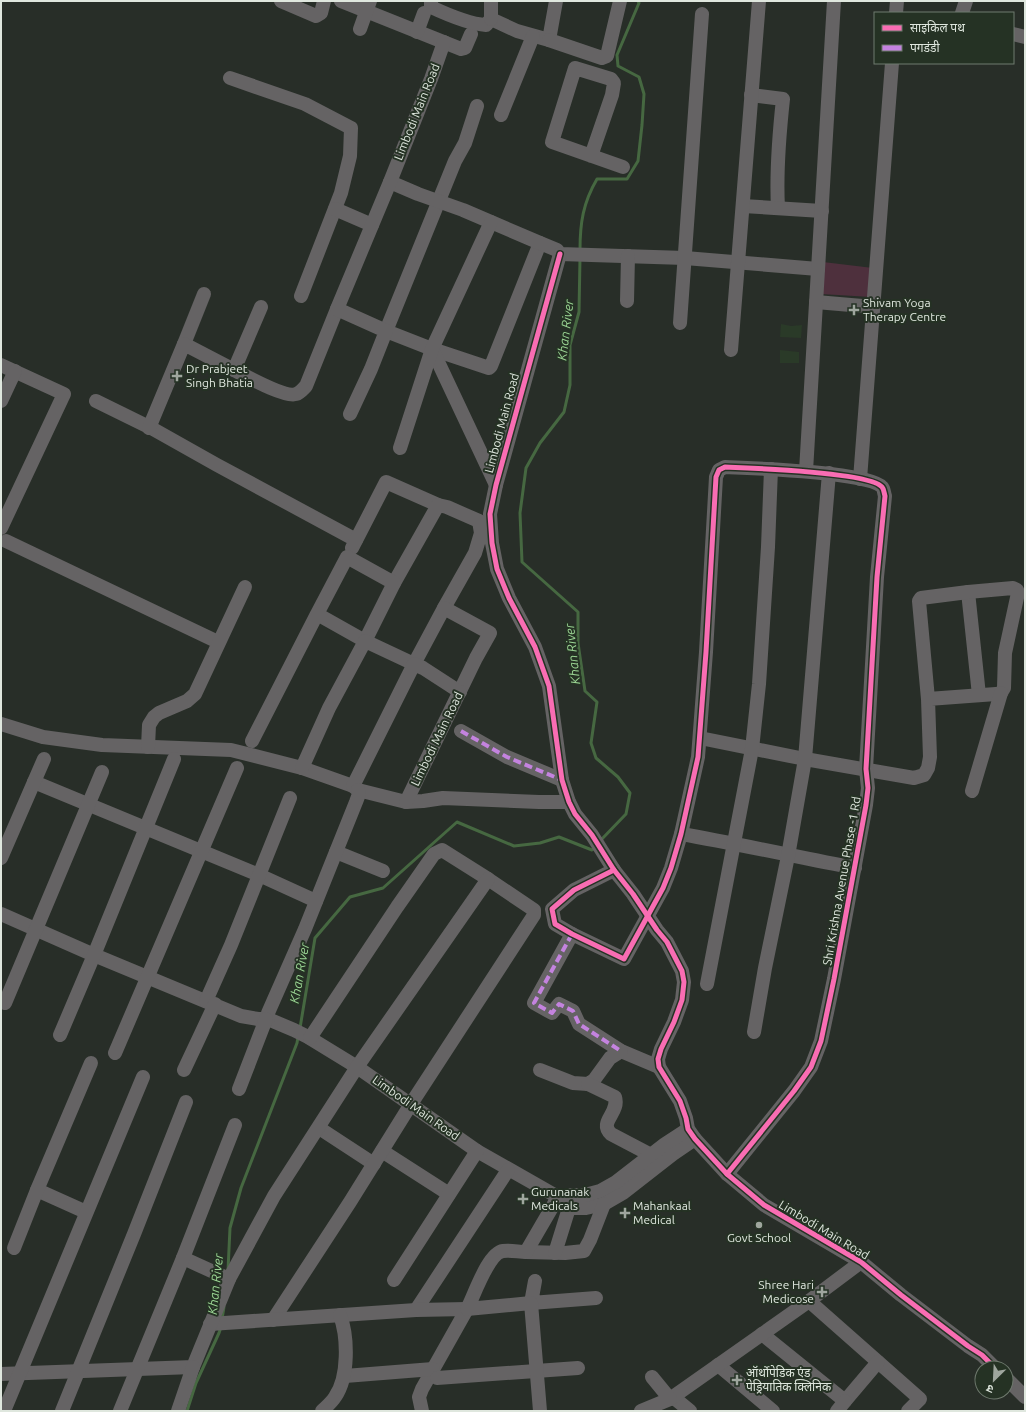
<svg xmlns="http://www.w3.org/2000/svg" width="1026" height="1412" viewBox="0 0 1026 1412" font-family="Ubuntu,'Noto Sans Devanagari',sans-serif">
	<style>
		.built { fill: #2a3a28 }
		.green { fill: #4e303d }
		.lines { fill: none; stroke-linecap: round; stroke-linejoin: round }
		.stream { stroke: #466841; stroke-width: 3 }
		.minor { stroke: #656364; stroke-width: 14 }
		.quiet { stroke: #c483df; stroke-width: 4; stroke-dasharray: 8 4; stroke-linecap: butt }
		.cycleway-casing { stroke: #253224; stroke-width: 8 }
		.cycleway { stroke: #f96db3; stroke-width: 5 }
		.poi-dot { fill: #9fa69e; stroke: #253224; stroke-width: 1.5 }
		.labels { text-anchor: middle; stroke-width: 4; stroke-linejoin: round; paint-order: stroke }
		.street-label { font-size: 12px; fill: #dfe7de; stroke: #253224 }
		.poi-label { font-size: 12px; fill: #dfe7de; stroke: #253224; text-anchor: start }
		.water-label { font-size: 13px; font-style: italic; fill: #9bd594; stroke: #253224 }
	</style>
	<rect width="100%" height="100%" fill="#282e28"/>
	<g class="built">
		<polygon points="781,324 791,326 802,325 801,338 780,337"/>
		<polygon points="780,350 799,352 799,363 780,363"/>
	</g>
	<polygon class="green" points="823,262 873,268 871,297 821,294"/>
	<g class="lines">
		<g class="stream">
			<path d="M580,250c0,-27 3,-47 17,-71h30l11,-18 4,-36 2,-31 -5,-17 -21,-11 -1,-11 22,-52 -1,-2"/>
			<polyline points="580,258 579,312 570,345 570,385 564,412 540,443 526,468 520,513 522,562 578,612 578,643 585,691 597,702 591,743 596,758 618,777 630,793 626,814 600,841"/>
			<polyline points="300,1028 315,938 350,897 383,888 457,822 514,846 540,843 559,837 592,850 595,847"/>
			<polyline points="228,1270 230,1228 241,1188 297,1043 298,1037"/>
			<polyline points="222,1319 224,1307"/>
			<polyline points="187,1411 196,1383 219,1333 221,1327"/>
		</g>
		<g class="minor">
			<polyline points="281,1 316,16 321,13 324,1"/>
			<polyline points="341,1 461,49 465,48 471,34"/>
			<path d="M431,1v6c15,7 38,17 55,18l5,-6 26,12 32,9 7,-39"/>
			<polyline points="896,13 897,1"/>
			<polyline points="962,13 966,1"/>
			<polyline points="491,19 491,1"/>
			<polyline points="360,29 370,1"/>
			<polyline points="417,32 424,13"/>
			<polyline points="1013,34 1025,37"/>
			<polyline points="549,40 602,58 607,56 620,1"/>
			<polyline points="230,78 305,104 351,128 350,156 341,193 301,296"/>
			<path d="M751,95l32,4c-4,37 -7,73 -5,109"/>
			<polyline points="477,106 465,143 455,161 386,331 432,349 489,368 491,366 540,243"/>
			<polyline points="501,115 533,36"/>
			<polyline points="591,156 612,95 614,83 611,79 575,68 552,142 623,167"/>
			<polyline points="390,182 418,194 463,210 540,243 557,250 560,254 685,258 818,269"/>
			<polyline points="743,206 822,211"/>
			<polyline points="335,209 372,225"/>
			<polyline points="560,254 496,485 490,514 492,543 497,569 509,598 535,647 549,686 562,780 569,802 575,814 592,835 614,870 633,894 657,930 667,942 682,971 684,982 682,1000 674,1022 661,1049 658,1059 659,1067 680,1101 686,1118 688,1129 695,1139 727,1174 764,1205 861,1262 901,1295 968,1346 982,1355 995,1368"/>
			<polyline points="627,301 628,256"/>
			<polyline points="816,302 874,307"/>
			<path d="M261,307l-27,63c12,6 51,28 62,24 4,-1 7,-5 10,-8l31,-77"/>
			<polyline points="680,323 702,14"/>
			<polyline points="184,344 204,294"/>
			<polyline points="432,349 496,485"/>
			<polyline points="731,350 759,1"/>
			<polyline points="1,365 64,394 1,528"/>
			<polyline points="1,401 15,371"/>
			<polyline points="96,401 153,429 217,465 356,540"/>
			<polyline points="350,414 371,369 386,331 337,309 390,182 431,79 444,42"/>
			<polyline points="149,428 184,344 234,370"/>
			<polyline points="400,448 432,349 491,222"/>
			<polyline points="806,471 834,1"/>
			<polyline points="860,479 892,63"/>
			<polyline points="6,541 218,642"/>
			<polyline points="352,548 386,482 438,505"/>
			<polyline points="394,583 438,505 447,507 479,521 481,533 475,553 444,608"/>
			<polyline points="968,592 979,695"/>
			<polyline points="1,724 43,737 102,745 231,750 302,768 353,786 358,790 406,802 423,801 443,798 539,802 569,802"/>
			<polyline points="461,731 507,757 562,780"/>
			<polyline points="700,738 805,759 914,778 924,775 928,768 930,757 928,699 919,601 921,598 968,592 1013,588 1017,590 1018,593 1005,653 1004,688 1001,693 996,694 928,699"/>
			<polyline points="252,741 317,614 365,641 394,583 347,557 317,614"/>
			<polyline points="148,747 149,725 154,717 159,713 187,701 195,694 245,587"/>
			<polyline points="302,768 329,708 365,641 414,664 444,608 490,633 476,658 406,802"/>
			<polyline points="34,782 259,875 316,901"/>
			<polyline points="353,786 414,664 423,668 460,692"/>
			<polyline points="972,791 1001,693"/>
			<path d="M681,834c58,10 116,23 174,34"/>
			<polyline points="336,852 383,871"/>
			<polyline points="1,858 44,759"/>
			<path d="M614,870l-40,20 -22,19 3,15 17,10 52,25 39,-71 8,-20 10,-34 17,-77 8,-105 10,-175 3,-7 6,-3c24,1 145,5 157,20 2,2 2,6 3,9l-8,81 -11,192 2,19 -2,17 -32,174 -13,62 -10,26 -17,24 -67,83"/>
			<polyline points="1,914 94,955 241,1016 258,1019 268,1019 294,1030 308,1037 357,1067 477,1151 558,1197 569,1208 586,1208 604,1204 623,1193 673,1154 695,1139"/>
			<polyline points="572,934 534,1003 552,1013 559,1004 573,1011 579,1024 621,1051 659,1067"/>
			<polyline points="707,984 752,749 759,684 768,547 771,469"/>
			<polyline points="206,1001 231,945 290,798"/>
			<polyline points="5,1003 102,772"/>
			<polyline points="268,1019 268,1013 305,929 356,802 359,794 358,790"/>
			<polyline points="754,1032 765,968 788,856 805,759 829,473"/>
			<polyline points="60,1035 94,955 174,759"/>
			<polyline points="115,1053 237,768"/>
			<polyline points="184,1070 215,1004"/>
			<polyline points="540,1070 573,1083 588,1084 594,1080 610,1058 621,1051"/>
			<path d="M588,1084l27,13c5,16 -17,25 -4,37l40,21"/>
			<polyline points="239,1089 266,1019"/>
			<polyline points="319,1128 374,1164"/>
			<polyline points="382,1151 449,1194"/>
			<polyline points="37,1190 86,1212"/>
			<polyline points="561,1201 571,1195 585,1195 600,1191 616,1182 665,1144 688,1129"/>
			<polyline points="14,1248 37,1190 91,1063"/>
			<polyline points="526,1252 565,1253 584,1251 590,1240 604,1204"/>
			<polyline points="555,1253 569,1208"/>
			<polyline points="183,1258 229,1279"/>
			<polyline points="394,1280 477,1151"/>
			<polyline points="535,1281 531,1303 596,1298"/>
			<polyline points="809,1301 920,1399 908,1411"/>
			<polyline points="416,1310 508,1170"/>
			<polyline points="273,1320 350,1202 411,1104 534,915 534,910 488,879 442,850 434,854 397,907 310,1038"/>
			<polyline points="210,1324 416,1310 467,1309 422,1389 419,1397 422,1411"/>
			<polyline points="762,1334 845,1401 878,1362"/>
			<polyline points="718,1365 773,1411"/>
			<polyline points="1,1374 193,1367 229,1279 274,1196 357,1067 488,879"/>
			<polyline points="345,1376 433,1369"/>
			<polyline points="437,1378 578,1368"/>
			<polyline points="1006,1378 1025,1397"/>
			<polyline points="673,1397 690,1411"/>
			<polyline points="670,1399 809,1301 861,1262"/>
			<polyline points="4,1411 143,1077"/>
			<polyline points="62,1411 134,1234 186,1102"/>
			<polyline points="120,1411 183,1258 235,1125"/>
			<polyline points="178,1411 193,1367"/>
			<path d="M322,1411c4,-4 10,-9 13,-14 14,-20 13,-60 5,-82"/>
			<path d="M540,1411l-9,-108 -64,6c7,-13 21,-56 36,-58 8,-1 16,1 23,1l32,-55"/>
			<polyline points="641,1411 670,1399 652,1377"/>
			<polyline points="837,1411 845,1401"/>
		</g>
		<g class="quiet">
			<polyline points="461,731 507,757 562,780"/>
			<polyline points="572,934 534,1003 552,1013 559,1004 573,1011 579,1024 621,1051"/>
		</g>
		<defs>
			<g id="cycleway">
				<polyline points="560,254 496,485 490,514 492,543 497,569 509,598 535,647 549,686 562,780 569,802 575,814 592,835 614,870 633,894 657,930 667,942 682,971 684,982 682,1000 674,1022 661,1049 658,1059 659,1067 680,1101 686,1118 688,1129 695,1139 727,1174 764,1205 861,1262 901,1295 968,1346 982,1355 995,1368"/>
				<path d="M614,870l-40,20 -22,19 3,15 17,10 52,25 39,-71 8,-20 10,-34 17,-77 8,-105 10,-175 3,-7 6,-3c24,1 145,5 157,20 2,2 2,6 3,9l-8,81 -11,192 2,19 -2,17 -32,174 -13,62 -10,26 -17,24 -67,83"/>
			</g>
		</defs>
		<use href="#cycleway" class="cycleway-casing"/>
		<use href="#cycleway" class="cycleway"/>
	</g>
	<g class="poi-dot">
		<path d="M852 304h4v4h4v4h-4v4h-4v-4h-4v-4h4z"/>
		<path d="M175 370h4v4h4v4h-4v4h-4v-4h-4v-4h4z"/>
		<path d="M521 1193h4v4h4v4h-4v4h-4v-4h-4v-4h4z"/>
		<path d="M623 1207h4v4h4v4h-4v4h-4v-4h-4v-4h4z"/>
		<circle cx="759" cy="1225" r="4"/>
		<path d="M820 1286h4v4h4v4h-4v4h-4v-4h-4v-4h4z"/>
		<path d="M735 1374h4v4h4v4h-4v4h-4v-4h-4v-4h4z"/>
	</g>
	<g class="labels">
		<g class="street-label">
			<text transform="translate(417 112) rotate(-68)" y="4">Limbodi Main Road</text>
			<text transform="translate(502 423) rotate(-75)" y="4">Limbodi Main Road</text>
			<text transform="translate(437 739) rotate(-64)" y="4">Limbodi Main Road</text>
			<text transform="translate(842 881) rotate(-80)" y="4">Shri Krishna Avenue Phase -1 Rd</text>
			<text transform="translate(416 1108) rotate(35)" y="4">Limbodi Main Road</text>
			<text transform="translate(824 1230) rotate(31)" y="4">Limbodi Main Road</text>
		</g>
		<g class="poi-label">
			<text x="863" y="307">Shivam Yoga<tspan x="863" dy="14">Therapy Centre</tspan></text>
			<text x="186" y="373">Dr Prabjeet<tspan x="186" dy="14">Singh Bhatia</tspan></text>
			<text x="531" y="1196">Gurunanak<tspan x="531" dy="14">Medicals</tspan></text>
			<text x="633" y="1210">Mahankaal<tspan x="633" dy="14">Medical</tspan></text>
			<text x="759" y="1242" text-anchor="middle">Govt School</text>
			<text x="814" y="1289" text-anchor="end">Shree Hari<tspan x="814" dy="14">Medicose</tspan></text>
			<text x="746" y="1377">ऑर्थोपेडिक एंड<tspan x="746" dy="14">पेड्रियातिक क्लिनिक</tspan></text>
		</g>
		<g class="water-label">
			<text transform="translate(565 330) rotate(-83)" y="5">Khan River</text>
			<text transform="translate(572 654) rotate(-96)" y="5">Khan River</text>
			<text transform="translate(299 973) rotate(-80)" y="5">Khan River</text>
			<text transform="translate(215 1284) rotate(-84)" y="5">Khan River</text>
		</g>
	</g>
	<rect width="1026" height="1412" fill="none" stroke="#dfe7de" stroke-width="4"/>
	<rect x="874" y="12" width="140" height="52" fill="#253224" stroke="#6f7a6e"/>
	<rect x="882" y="25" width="20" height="6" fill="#f96db3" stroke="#6f7a6e"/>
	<text x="910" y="32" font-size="12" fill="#dfe7de">साइकिल पथ</text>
	<rect x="882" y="45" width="20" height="6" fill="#c483df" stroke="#6f7a6e"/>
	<text x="910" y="52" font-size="12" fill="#dfe7de">पगडंडी</text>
	<g transform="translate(994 1380) rotate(204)"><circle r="19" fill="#253224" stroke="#6f7a6e"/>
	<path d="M0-3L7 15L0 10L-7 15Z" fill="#9fa69e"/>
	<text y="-6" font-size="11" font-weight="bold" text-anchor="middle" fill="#dfe7de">उ</text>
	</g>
</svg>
